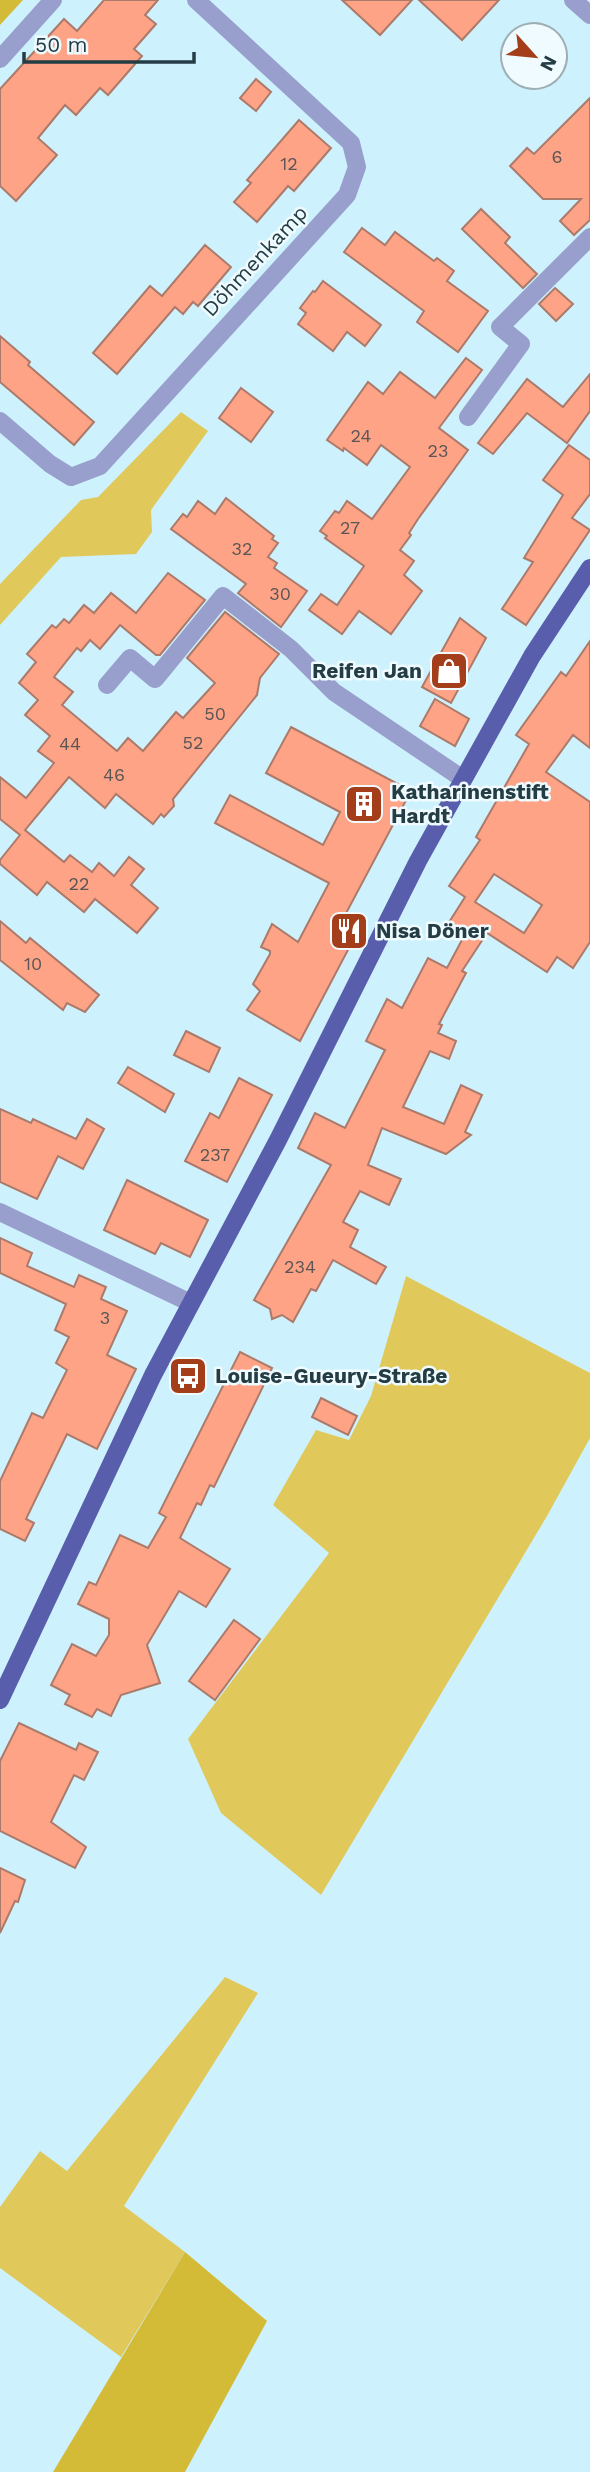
<svg xmlns="http://www.w3.org/2000/svg" width="590" height="2472" viewBox="0 0 590 2472" font-family="'Work Sans',sans-serif">
	<style>
		.green { fill: #e0c95a }
		.forest { fill: #d3ba37 }
		.building { fill: #fea386; stroke: #ac7a6a; stroke-width: 2; fill-rule: evenodd }
		.lines { fill: none; stroke-linecap: round; stroke-linejoin: round }
		.minor { stroke: #999fcc; stroke-width: 18 }
		.major { stroke: #585eac; stroke-width: 18 }
		.labels { text-anchor: middle; stroke-width: 5; stroke-linejoin: round; paint-order: stroke }
		.number-label { font-size: 18px; fill: #5a5655 }
		.street-label { font-size: 21px; fill: #243d45; stroke: #effbfe }
		.poi-label { font-size: 21px; font-weight: bold; fill: #243d45; stroke: #effbfe; text-anchor: start }
	</style>
	<rect width="100%" height="100%" fill="#cef2fd"/>
	<g class="green">
		<polygon points="181,412 208,431 151,510 152,532 136,554 61,557 0,625 0,584 81,500 98,497"/>
		<polygon points="406,1276 590,1373 590,1438 547,1516 321,1895 221,1813 188,1739 329,1553 273,1505 316,1430 349,1440 371,1396"/>
		<polygon points="225,1977 258,1993 124,2206 185,2252 121,2357 0,2268 0,2207 40,2151 67,2171"/>
	</g>
	<g class="forest">
		<polygon points="0,0 23,0 0,25"/>
		<polygon points="185,2252 267,2321 185,2472 53,2472"/>
	</g>
	<g class="building">
		<polygon points="104,0 158,0 145,15 156,24 134,49 142,56 108,95 100,88 76,115 65,105 38,138 57,155 16,201 0,186 0,89 64,19 77,31"/>
		<polygon points="342,0 412,0 380,35"/>
		<polygon points="419,0 499,0 462,40"/>
		<polygon points="256,79 271,92 256,111 240,98"/>
		<polygon points="590,98 590,220 574,235 560,221 581,199 543,199 510,166 527,148 534,154"/>
		<polygon points="299,120 331,148 294,191 288,186 257,222 234,202 251,183 247,180"/>
		<polygon points="481,209 510,237 505,243 537,274 523,288 462,229"/>
		<polygon points="362,228 385,245 395,232 434,261 437,258 454,271 447,281 488,311 458,352 417,322 424,311 344,252"/>
		<polygon points="205,245 231,267 198,306 193,302 183,314 175,307 117,374 93,353 150,286 162,296"/>
		<polygon points="323,281 381,325 365,346 347,332 333,351 298,324 306,313 300,308 313,291 315,292"/>
		<polygon points="555,288 573,304 556,321 539,304"/>
		<polygon points="0,336 30,362 28,365 94,422 74,445 0,382"/>
		<polygon points="466,358 482,370 439,428 468,450 418,519 409,533 411,535 400,550 414,561 404,575 422,591 391,634 359,611 342,634 309,610 321,594 337,605 364,566 325,538 327,536 320,531 335,511 339,513 347,501 372,519 410,467 381,445 367,465 344,448 343,451 327,440 368,382 383,394 400,372 435,398"/>
		<polygon points="590,374 590,411 567,443 527,413 493,454 478,443 527,379 563,407"/>
		<polygon points="241,388 273,412 251,442 219,418"/>
		<polygon points="569,445 590,460 590,494 572,518 590,530 526,625 502,609 533,562 524,558 563,495 543,480"/>
		<polygon points="226,498 274,536 272,539 278,543 268,557 277,563 274,568 307,591 281,627 238,593 246,584 171,529 183,514 187,517 198,501 215,514"/>
		<polygon points="168,573 205,600 160,655 156,655 120,625 100,649 90,640 81,651 77,648 54,677 73,692 62,705 117,751 128,738 143,751 176,712 183,718 215,683 187,658 225,612 279,654 260,678 257,695 173,799 174,806 164,817 161,814 153,824 116,794 105,808 69,777 25,830 64,862 70,855 92,872 99,863 114,876 129,857 144,869 131,885 158,908 137,933 95,899 84,912 47,882 37,895 0,864 0,860 20,835 0,819 0,777 26,798 54,763 38,751 50,736 25,715 38,700 19,683 36,662 27,654 52,625 56,628 64,619 69,623 84,605 94,613 111,593 136,613"/>
		<polygon points="460,618 486,638 451,703 422,687"/>
		<path d="M590,641v107l-17,-13 -27,37 44,30v140l-17,26 -16,-11 -10,15 -60,-39 -25,38 4,2 -27,51 3,1 -4,8 18,8 -7,18 -19,-8 -27,56 41,17 17,-39 21,10 -17,37 6,3 -25,19 -64,-26 -14,37 33,14 -12,26 -29,-14 -17,31 15,8 -8,17 36,20 -10,17 -43,-24 -17,31 -5,-2 -18,33 -11,-7 -10,4 -2,-10 -16,-9 77,-135 -33,-17 17,-35 30,15 40,-78 -19,-9 21,-42 15,9 26,-50 19,10 16,-30 -17,-11 19,-30 -16,-11 31,-46 -4,-3 53,-93 -13,-9 45,-63 5,4zM494,874l48,31 -18,28 -49,-31z"/>
		<polygon points="435,699 469,719 455,746 420,726"/>
		<polygon points="291,727 411,791 344,917 355,923 353,926 359,929 300,1041 247,1010 260,991 253,984 270,954 270,951 261,947 272,924 298,942 329,883 215,823 230,795 323,845 340,812 266,773"/>
		<polygon points="0,921 26,943 30,938 99,995 85,1012 67,1003 63,1010 0,960"/>
		<polygon points="186,1031 220,1048 209,1072 174,1055"/>
		<polygon points="128,1067 174,1094 165,1112 118,1083"/>
		<polygon points="239,1078 272,1095 227,1182 185,1161 210,1113 219,1118"/>
		<polygon points="0,1109 31,1123 33,1119 76,1139 87,1119 104,1129 83,1169 58,1156 37,1199 0,1182"/>
		<polygon points="127,1180 208,1220 190,1257 161,1243 155,1254 104,1230"/>
		<polygon points="0,1238 32,1253 27,1266 74,1287 79,1275 106,1287 101,1299 127,1311 107,1355 136,1369 97,1449 67,1434 26,1519 34,1523 25,1541 0,1529 0,1481 32,1413 43,1418 67,1370 56,1363 69,1337 55,1330 66,1304 0,1273"/>
		<polygon points="240,1352 272,1368 214,1487 210,1485 201,1505 197,1503 180,1538 230,1569 206,1607 179,1591 147,1645 160,1683 121,1695 111,1716 97,1709 92,1717 65,1704 70,1695 51,1685 72,1644 96,1656 109,1635 109,1619 78,1604 89,1582 96,1585 120,1535 148,1548 166,1517 159,1513"/>
		<polygon points="321,1398 357,1416 348,1435 312,1417"/>
		<polygon points="234,1620 260,1639 215,1700 189,1681"/>
		<polygon points="19,1723 76,1750 79,1743 98,1752 84,1780 74,1775 51,1822 86,1847 75,1868 0,1831 0,1761"/>
		<polygon points="0,1868 25,1880 18,1902 15,1901 0,1933"/>
	</g>
	<g class="lines">
		<g class="minor">
			<polyline points="573,0 590,15"/>
			<polyline points="0,59 53,0"/>
			<polyline points="468,417 521,344 500,327 590,237"/>
			<polyline points="0,421 50,464 71,477 100,466 347,195 357,167 351,143 196,0"/>
			<polyline points="107,685 130,658 155,679 223,596 291,649 334,692 463,779"/>
			<polyline points="0,1212 191,1303"/>
		</g>
		<polyline class="major" points="0,1700 153,1375 278,1140 418,861 532,656 590,568"/>
	</g>
	<defs>
		<symbol id="shop-square" viewBox="-11 -11 22 22"><rect x="-9" y="-9" width="18" height="18" rx="4" fill="#a43d1a" stroke="#effbfe"/><path d="M-5-2.5h2.3a2.7 3.5 0 0 1 5.4 0H5L5.5 6h-11ZM-1.5-2.5h3a1.5 2.3 0 0 0-3 0Z" fill="#fff"/></symbol>
		<symbol id="building-square" viewBox="-11 -11 22 22"><rect x="-9" y="-9" width="18" height="18" rx="4" fill="#a43d1a" stroke="#effbfe"/><path d="M-4-6H4V6H1V3H-1V6H-4ZM-2.5-4.3h1.7v1.8h-1.7ZM.8-4.3h1.7v1.8H.8ZM-2.5-1h1.7V.8h-1.7ZM.8-1h1.7V.8H.8Z" fill="#fff"/></symbol>
		<symbol id="restaurant-square" viewBox="-11 -11 22 22"><rect x="-9" y="-9" width="18" height="18" rx="4" fill="#a43d1a" stroke="#effbfe"/><path d="M-5-6h1v4h1v-4h1v4h1v-4h1v5L-1.5 .5V6h-2V.5L-5-1ZM5-6V6H3V1.5H1.5Q1.5-4 5-6Z" fill="#fff"/></symbol>
		<symbol id="bus-square" viewBox="-11 -11 22 22"><rect x="-9" y="-9" width="18" height="18" rx="4" fill="#a43d1a" stroke="#effbfe"/><path d="M-5-6H5V4H4V6H2V4H-2V6H-4V4H-5ZM-3.5-4V0h7V-4ZM-3.5 1.2v1.5H-2V1.2ZM2 1.2v1.5H3.5V1.2Z" fill="#fff"/></symbol>
	</defs>
	<g fill-rule="evenodd">
		<use href="#shop-square" x="427" y="649" width="44" height="44"/>
		<use href="#building-square" x="342" y="782" width="44" height="44"/>
		<use href="#restaurant-square" x="327" y="909" width="44" height="44"/>
		<use href="#bus-square" x="166" y="1354" width="44" height="44"/>
	</g>
	<g class="labels">
		<g class="number-label">
			<text x="557" y="163">6</text>
			<text x="289" y="170">12</text>
			<text x="361" y="442">24</text>
			<text x="438" y="457">23</text>
			<text x="350" y="534">27</text>
			<text x="242" y="555">32</text>
			<text x="280" y="600">30</text>
			<text x="215" y="720">50</text>
			<text x="193" y="749">52</text>
			<text x="70" y="750">44</text>
			<text x="114" y="781">46</text>
			<text x="79" y="890">22</text>
			<text x="33" y="970">10</text>
			<text x="215" y="1161">237</text>
			<text x="300" y="1273">234</text>
			<text x="105" y="1324">3</text>
		</g>
		<g class="street-label">
			<text transform="translate(255 261) rotate(-47)" y="7">Döhmenkamp</text>
		</g>
		<g class="poi-label">
			<text x="422" y="678" text-anchor="end">Reifen Jan</text>
			<text x="391" y="799">Katharinenstift<tspan x="391" dy="24">Hardt</tspan></text>
			<text x="376" y="938">Nisa Döner</text>
			<text x="215" y="1383">Louise-Gueury-Straße</text>
		</g>
	</g>
	<g transform="translate(534 56) rotate(117)"><circle r="33" fill="#effbfe" stroke="#9eafb4" stroke-width="2"/>
	<path d="M0-5L12 26L0 18L-12 26Z" fill="#a43d1a"/>
	<text y="-10" font-size="19" font-weight="bold" text-anchor="middle" fill="#243d45">N</text>
	</g>
	<path d="M24 52v10h170v-10" fill="none" stroke="#243d45" stroke-width="3.5"/>
	<text x="35" y="52" font-size="21" fill="#243d45" stroke="#effbfe" stroke-width="5" paint-order="stroke">50 m</text>
</svg>
